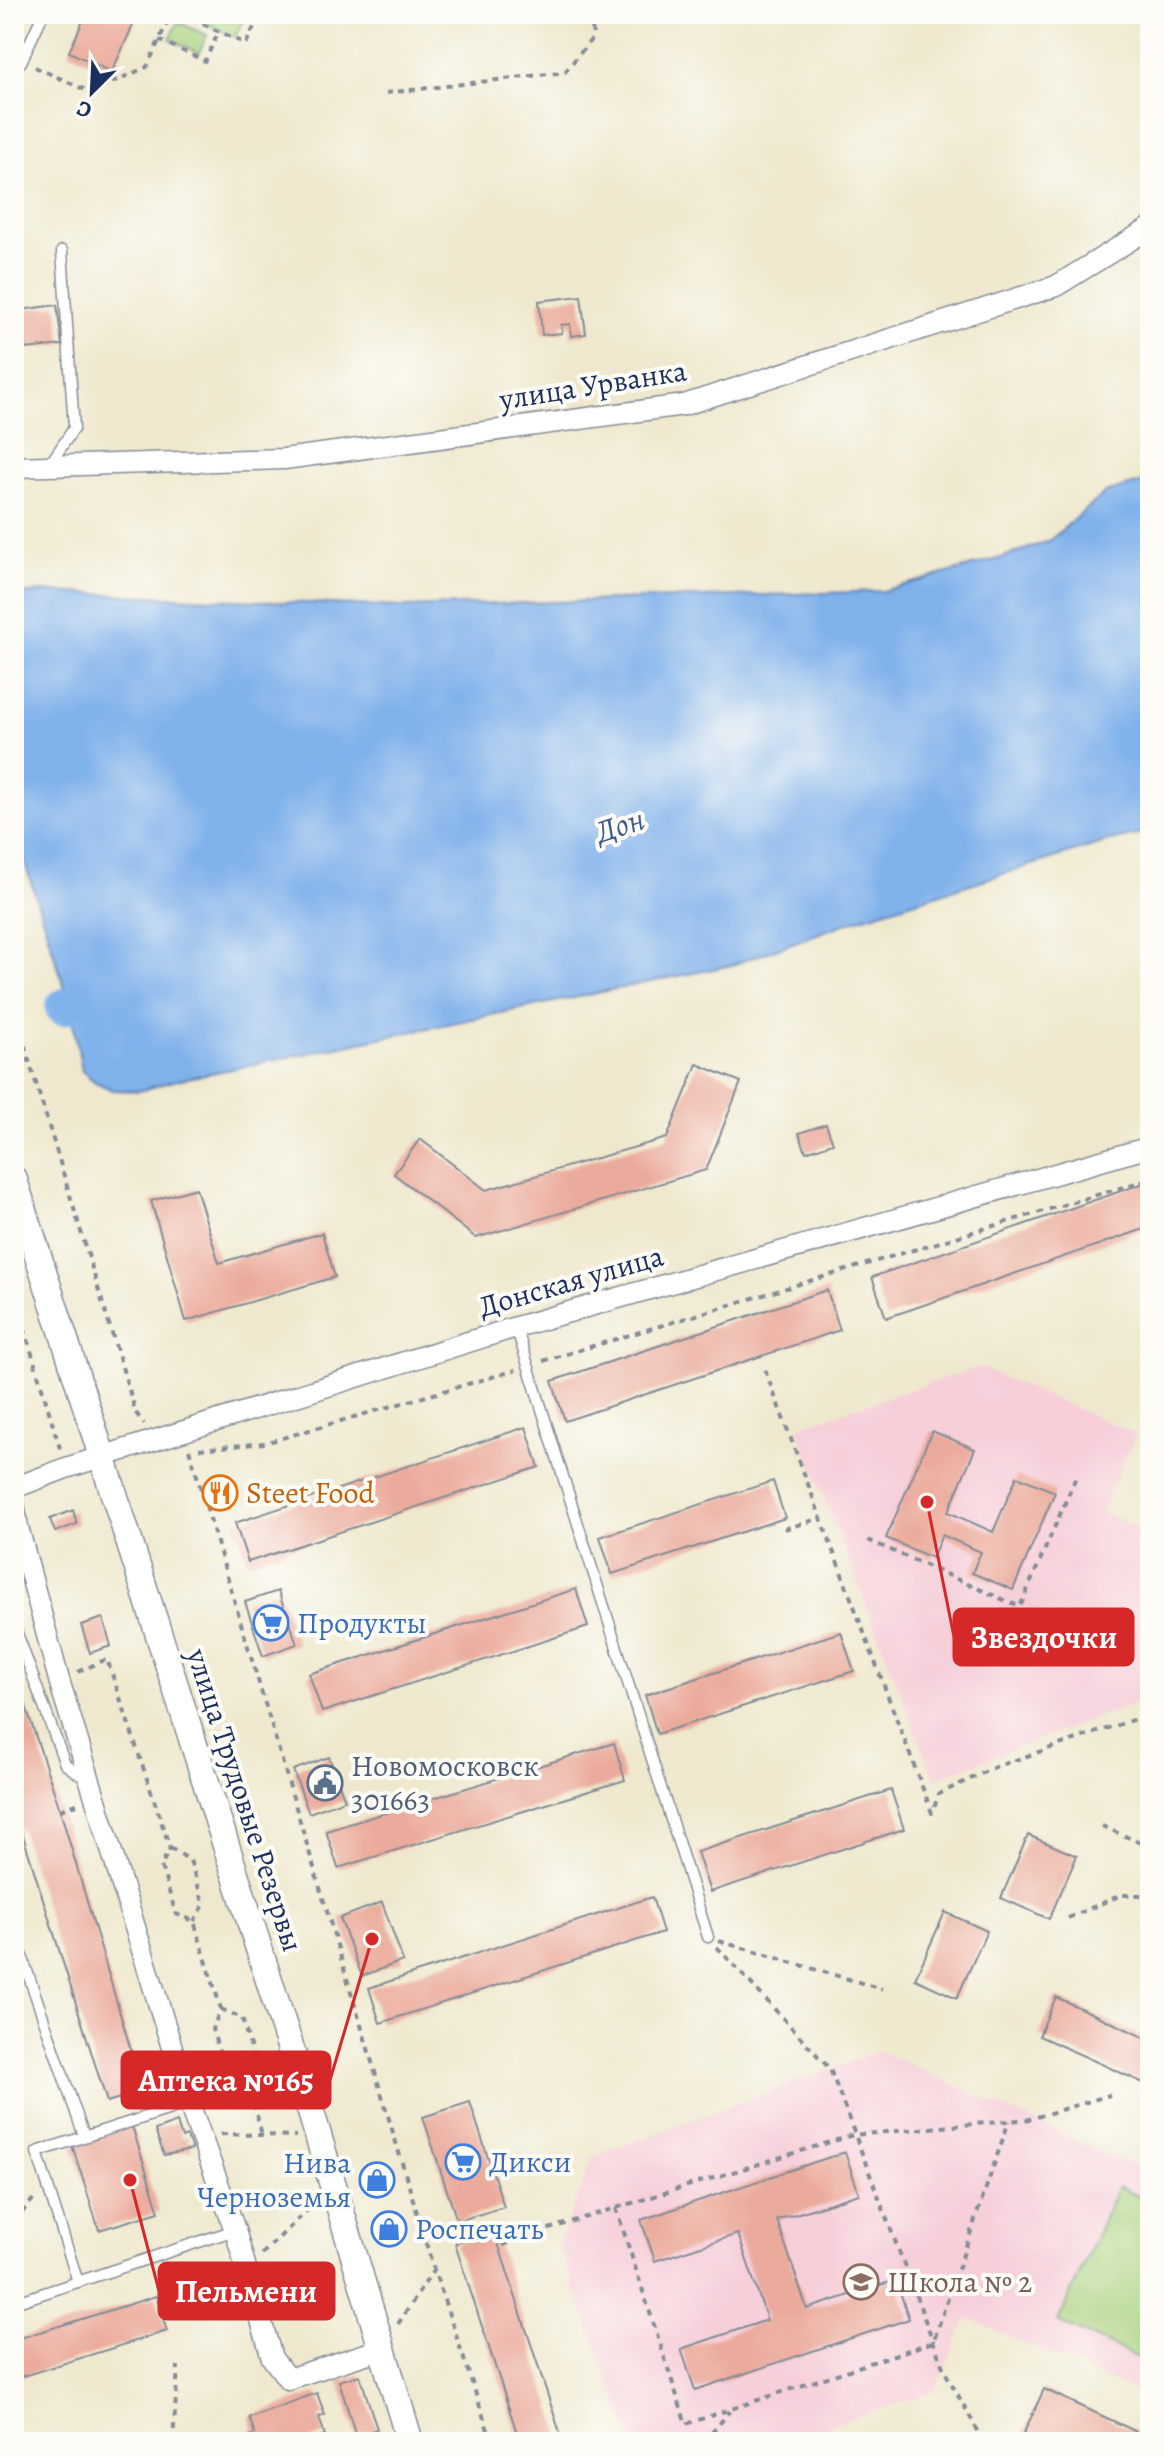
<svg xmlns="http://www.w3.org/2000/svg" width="1164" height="2456" viewBox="0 0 1164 2456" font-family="Alegreya,serif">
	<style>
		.built { fill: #f6cfd9 }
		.green { fill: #a8d17d; stroke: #62806e; stroke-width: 2 }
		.water { fill: #7fb1eb; stroke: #4d70a4; stroke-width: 2 }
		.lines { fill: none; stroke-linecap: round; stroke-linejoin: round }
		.river { stroke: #7fb1eb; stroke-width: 36 }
		.building { fill: #ebab9c }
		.service-casing { stroke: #858c96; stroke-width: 13 }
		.minor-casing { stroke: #858c96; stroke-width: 23 }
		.tertiary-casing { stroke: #858c96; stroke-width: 29 }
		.path { stroke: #858c96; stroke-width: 4; stroke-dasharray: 6 6; stroke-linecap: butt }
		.service { stroke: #fff; stroke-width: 10 }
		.minor { stroke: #fff; stroke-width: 20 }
		.tertiary { stroke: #fff; stroke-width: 26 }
		.labels { text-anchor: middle; stroke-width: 8; stroke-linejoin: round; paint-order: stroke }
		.street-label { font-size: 30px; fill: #1b2f5e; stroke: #fdfcf7 }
		.food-label { font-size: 30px; fill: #c56008; stroke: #fdfcf7; text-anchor: start }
		.shop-label { font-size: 30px; fill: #366cbe; stroke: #fdfcf7; text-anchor: start }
		.service-label { font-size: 30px; fill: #4e5e75; stroke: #fdfcf7; text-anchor: start }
		.education-label { font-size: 30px; fill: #785e54; stroke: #fdfcf7; text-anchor: start }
		.water-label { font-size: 32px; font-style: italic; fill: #3e5c8f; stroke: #fdfcf7 }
		.leader { fill: none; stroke: #d62828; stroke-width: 3 }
		.callout-dot { fill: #d62828; stroke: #fdfcf7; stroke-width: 3 }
		.callout { fill: #d62828; stroke: #d62828; stroke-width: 3 }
		.callout-label { font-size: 32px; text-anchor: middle; font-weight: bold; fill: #fff }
	</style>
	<rect width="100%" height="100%" fill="#fdfcf7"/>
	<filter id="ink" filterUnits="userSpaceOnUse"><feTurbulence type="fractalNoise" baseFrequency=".0125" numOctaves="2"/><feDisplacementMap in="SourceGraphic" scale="16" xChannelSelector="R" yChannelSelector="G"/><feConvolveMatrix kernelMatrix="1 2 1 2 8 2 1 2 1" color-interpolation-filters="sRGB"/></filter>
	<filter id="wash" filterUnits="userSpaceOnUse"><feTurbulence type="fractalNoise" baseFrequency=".006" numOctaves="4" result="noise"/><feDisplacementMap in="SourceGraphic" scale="32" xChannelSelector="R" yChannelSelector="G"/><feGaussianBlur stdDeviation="1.8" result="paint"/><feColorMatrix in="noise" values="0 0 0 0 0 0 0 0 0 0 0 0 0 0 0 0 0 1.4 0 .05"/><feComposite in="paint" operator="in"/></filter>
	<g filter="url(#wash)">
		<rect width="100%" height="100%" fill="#efe8ce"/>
		<g class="built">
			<polygon points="979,1367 1136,1434 1101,1511 1150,1533 1150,1689 1145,1700 934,1779 797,1427"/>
			<polygon points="880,2051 1150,2174 1150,2398 967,2318 934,2392 779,2442 633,2442 558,2245 594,2156"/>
		</g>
		<g class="green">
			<polygon points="186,14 246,14 235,37"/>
			<polygon points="178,22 207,35 199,53 170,39"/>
			<polygon points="1118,2187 1150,2201 1150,2363 1058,2322"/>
		</g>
		<polygon class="water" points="1150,480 1150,832 1105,842 852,921 732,965 173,1081 139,1091 113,1090 95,1082 82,1071 70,1005 14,828 14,594 52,592 402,607 883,591 1001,558 1049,541 1105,493"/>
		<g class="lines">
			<polyline class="river" points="63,1007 116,990"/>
		</g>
		<g id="blocks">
			<g class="building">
				<polygon points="86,14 138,14 112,72 69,52"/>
				<polygon points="581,296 586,334 571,336 570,324 561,325 562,333 542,335 539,301"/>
				<polygon points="57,305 62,345 25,349 20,310"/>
				<polygon points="697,1064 741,1082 706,1170 476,1238 394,1174 420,1139 486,1190 667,1138"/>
				<polygon points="826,1124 833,1143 806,1152 799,1133"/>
				<polygon points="1147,1182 1150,1192 1150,1227 886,1318 872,1277"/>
				<polygon points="196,1188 219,1263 322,1233 335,1277 186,1321 151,1201"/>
				<polygon points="827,1290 840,1330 565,1421 552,1381"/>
				<polygon points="526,1427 539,1467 248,1562 235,1523"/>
				<polygon points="932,1431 975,1449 948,1512 993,1532 1017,1476 1055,1492 1013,1590 972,1573 981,1552 942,1535 932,1558 886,1538"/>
				<polygon points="773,1481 785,1518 612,1574 600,1537"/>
				<polygon points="73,1510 77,1524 55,1532 50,1519"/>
				<polygon points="576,1589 588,1627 322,1712 309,1674"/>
				<polygon points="278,1591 297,1644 263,1656 245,1602"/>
				<polygon points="103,1618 111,1646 90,1653 81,1625"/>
				<polygon points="841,1632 854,1671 657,1734 645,1695"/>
				<polygon points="14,1670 60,1810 143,2091 107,2102 14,1807"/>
				<polygon points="614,1743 625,1780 338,1868 326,1831"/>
				<polygon points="329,1757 345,1800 309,1813 293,1770"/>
				<polygon points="891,1790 904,1829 710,1892 697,1852"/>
				<polygon points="1028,1835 1077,1856 1049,1919 1001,1898"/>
				<polygon points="652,1897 663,1932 380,2023 369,1988"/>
				<polygon points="382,1902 403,1961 362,1976 340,1918"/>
				<polygon points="945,1912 987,1931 957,1998 915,1979"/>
				<polygon points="1056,1997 1150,2040 1150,2086 1039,2036"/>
				<polygon points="470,2102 504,2207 457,2221 423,2117"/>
				<polygon points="177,2122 182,2138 187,2136 192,2150 164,2155 155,2130"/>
				<polygon points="132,2126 159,2212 99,2230 72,2145"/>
				<polygon points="845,2152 859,2194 777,2220 807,2309 896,2280 909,2319 695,2390 681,2349 767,2320 738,2234 655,2261 641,2220"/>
				<polygon points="494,2231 563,2442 520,2442 455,2244"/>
				<polygon points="156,2296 167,2331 14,2379 14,2340"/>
				<polygon points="360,2375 377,2429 356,2436 339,2381"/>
				<polygon points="1044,2389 1150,2438 1150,2442 1028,2442 1021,2439"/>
				<polygon points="317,2393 325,2415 319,2417 325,2435 304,2442 233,2442 255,2434 249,2417"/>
			</g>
		</g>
	</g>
	<g filter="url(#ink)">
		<use href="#blocks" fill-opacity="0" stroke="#858c96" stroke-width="2"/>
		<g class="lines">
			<defs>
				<g id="service">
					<polyline points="14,58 21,62 43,14"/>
					<polyline points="50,464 74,428 62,251"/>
					<polyline points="516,1327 708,1937"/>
					<polyline points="14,1625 65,1764 86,1779"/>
					<polyline points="14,1933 84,2136"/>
					<polyline points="78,2282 37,2152 189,2103"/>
					<polyline points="14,2303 235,2230"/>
				</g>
				<g id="minor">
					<polyline points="14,467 284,459 684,405 1056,286 1150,228"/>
					<polyline points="14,1488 66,1468 516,1327 1150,1147"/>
					<polyline points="14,1503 18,1527 59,1680 189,2103 235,2230 272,2358 288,2379 381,2349"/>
				</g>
				<polyline id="tertiary" points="14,1180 311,2112 410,2442"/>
			</defs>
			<use href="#service" class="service-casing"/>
			<use href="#minor" class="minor-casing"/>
			<use href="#tertiary" class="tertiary-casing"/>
			<g class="path">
				<polyline points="181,14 246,44 260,14"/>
				<polyline points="284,14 296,20 299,14"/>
				<polyline points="159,40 205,61 219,31"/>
				<polyline points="35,67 90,92 147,67 171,14"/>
				<polyline points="386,93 565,72 593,37 591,14"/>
				<polyline points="14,1011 136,1413 144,1424"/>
				<polyline points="14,1293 61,1452"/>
				<polyline points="543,1361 1150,1179"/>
				<polyline points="765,1370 932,1813 939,1794 995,1767 1150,1714"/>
				<polyline points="189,1449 434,2270 492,2442"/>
				<polyline points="199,1449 265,1443 516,1370"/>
				<polyline points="784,1529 821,1518"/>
				<polyline points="868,1540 1020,1607 1077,1475"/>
				<polyline points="78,1672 107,1659 170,1848 161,1866 176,1914 194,1921 221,2009 212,2029 228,2080 249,2086 262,2135"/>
				<polyline points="60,1810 77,1804"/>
				<polyline points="14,1824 19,1823"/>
				<polyline points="1102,1826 1150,1847"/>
				<polyline points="170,1848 190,1860 204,1905 194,1921"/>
				<polyline points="1068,1918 1121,1895 1150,1895"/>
				<polyline points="719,1941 882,1989"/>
				<polyline points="717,1947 830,2069 944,2370 984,2442"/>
				<polyline points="221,2009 242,2018 258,2074 249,2086"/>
				<polyline points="221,2134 296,2136"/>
				<polyline points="616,2208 686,2424 933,2342 1009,2121"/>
				<polyline points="14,2222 35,2197"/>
				<polyline points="503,2245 567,2223 853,2135 1030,2119 1110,2095"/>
				<polyline points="262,2254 316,2202"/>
				<polyline points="398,2324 433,2271"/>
				<polyline points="173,2442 178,2366"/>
				<polyline points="704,2442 730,2411"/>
			</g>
			<use href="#service" class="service"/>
			<use href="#minor" class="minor"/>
			<use href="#tertiary" class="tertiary"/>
		</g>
	</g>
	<defs>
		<symbol id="restaurant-ring" viewBox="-11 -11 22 22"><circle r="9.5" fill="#fdfcf7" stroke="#e8710a" stroke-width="1.5"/><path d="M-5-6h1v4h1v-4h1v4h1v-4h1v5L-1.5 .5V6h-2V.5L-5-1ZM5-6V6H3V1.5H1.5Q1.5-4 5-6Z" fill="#e8710a"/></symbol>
		<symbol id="supermarket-ring" viewBox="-11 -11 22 22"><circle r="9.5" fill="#fdfcf7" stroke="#3f7fe0" stroke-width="1.5"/><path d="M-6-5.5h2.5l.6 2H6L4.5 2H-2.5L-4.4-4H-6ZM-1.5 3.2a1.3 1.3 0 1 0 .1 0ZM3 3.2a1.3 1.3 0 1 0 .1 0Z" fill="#3f7fe0"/></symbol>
		<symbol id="civic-ring" viewBox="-11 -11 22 22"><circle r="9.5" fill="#fdfcf7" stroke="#5c6f8a" stroke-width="1.5"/><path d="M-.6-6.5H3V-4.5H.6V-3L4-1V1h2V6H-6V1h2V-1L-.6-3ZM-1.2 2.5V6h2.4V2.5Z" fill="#5c6f8a"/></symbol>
		<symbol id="shop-ring" viewBox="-11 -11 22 22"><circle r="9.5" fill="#fdfcf7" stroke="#3f7fe0" stroke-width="1.5"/><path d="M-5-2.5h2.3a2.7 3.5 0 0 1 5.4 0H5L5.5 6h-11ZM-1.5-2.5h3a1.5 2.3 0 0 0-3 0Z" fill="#3f7fe0"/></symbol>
		<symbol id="school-ring" viewBox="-11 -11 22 22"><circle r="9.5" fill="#fdfcf7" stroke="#8d6e63" stroke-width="1.5"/><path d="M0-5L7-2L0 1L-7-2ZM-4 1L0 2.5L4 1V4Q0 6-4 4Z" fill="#8d6e63"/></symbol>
	</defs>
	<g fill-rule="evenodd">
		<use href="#restaurant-ring" x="200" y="1473" width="40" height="40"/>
		<use href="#supermarket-ring" x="251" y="1603" width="40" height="40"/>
		<use href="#civic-ring" x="305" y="1763" width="40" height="40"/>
		<use href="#supermarket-ring" x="443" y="2142" width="40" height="40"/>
		<use href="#shop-ring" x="357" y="2160" width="40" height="40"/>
		<use href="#shop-ring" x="369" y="2209" width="40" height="40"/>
		<use href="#school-ring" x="841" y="2262" width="40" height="40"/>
	</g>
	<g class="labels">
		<g class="street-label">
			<text transform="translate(593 385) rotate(-9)" y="10">улица Урванка</text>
			<text transform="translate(571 1281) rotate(-16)" y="10">Донская улица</text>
			<text transform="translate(245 1800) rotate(72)" y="10">улица Трудовые Резервы</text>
		</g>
		<g class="food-label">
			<text x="246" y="1503">Steet Food</text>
		</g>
		<g class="shop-label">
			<text x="297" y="1633">Продукты</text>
			<text x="489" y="2172">Дикси</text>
			<text x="351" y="2173" text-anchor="end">Нива<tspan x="351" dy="34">Черноземья</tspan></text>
			<text x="415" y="2239">Роспечать</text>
		</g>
		<g class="service-label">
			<text x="351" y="1776">Новомосковск<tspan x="351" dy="34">301663</tspan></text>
		</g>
		<g class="education-label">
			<text x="887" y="2292">Школа № 2</text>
		</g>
		<g class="water-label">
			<text transform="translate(620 825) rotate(-18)" y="11">Дон</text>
		</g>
	</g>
	<path class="leader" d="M927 1502L954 1637M372 1939L330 2080M130 2180L159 2291"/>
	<g class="callout-dot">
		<circle cx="927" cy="1502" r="8"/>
		<circle cx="372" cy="1939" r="8"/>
		<circle cx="130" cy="2180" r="8"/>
	</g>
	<g class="callout">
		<rect x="954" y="1609" width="179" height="56" rx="8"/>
		<rect x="122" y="2052" width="208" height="56" rx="8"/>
		<rect x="159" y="2263" width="175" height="56" rx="8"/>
	</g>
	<g class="callout-label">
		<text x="1044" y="1648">Звездочки</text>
		<text x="226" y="2091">Аптека №165</text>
		<text x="246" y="2302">Пельмени</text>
	</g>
	<rect width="1164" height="2456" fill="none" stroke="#fdfcf7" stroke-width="48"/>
	<g transform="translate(92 92) rotate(204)" stroke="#fdfcf7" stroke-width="6" paint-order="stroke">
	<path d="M0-6L14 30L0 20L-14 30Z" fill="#1b2f5e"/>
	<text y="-12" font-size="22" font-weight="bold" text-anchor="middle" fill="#1b2f5e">С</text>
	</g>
</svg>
